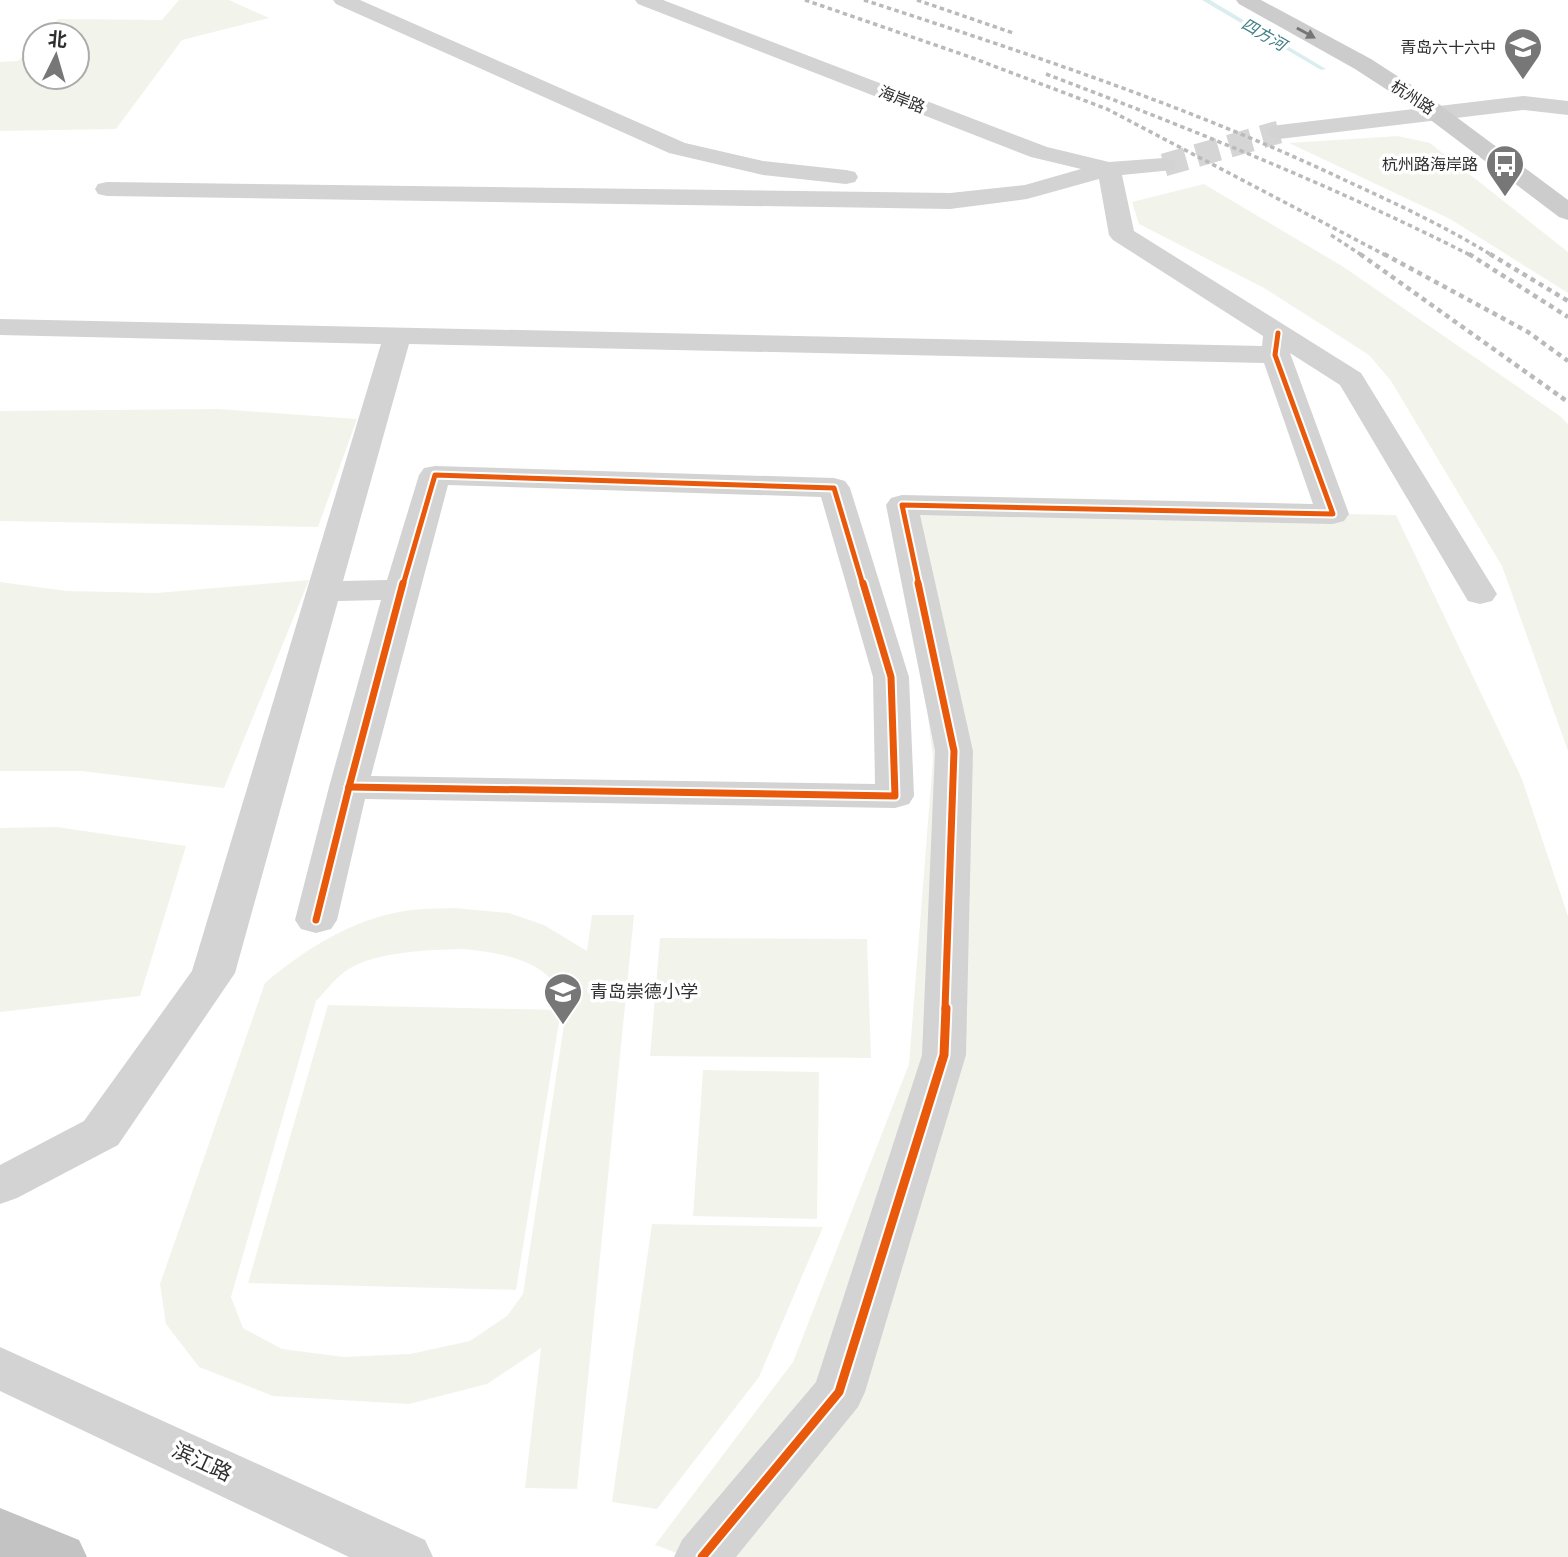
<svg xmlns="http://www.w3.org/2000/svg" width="1568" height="1557" viewBox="0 0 1568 1557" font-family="Figtree,'Noto Sans SC',sans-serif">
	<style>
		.green { fill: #f2f4ec; fill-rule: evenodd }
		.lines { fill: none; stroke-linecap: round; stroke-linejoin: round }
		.stream { fill: #daeef0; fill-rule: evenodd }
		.minor-tunnel { stroke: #d5d5d5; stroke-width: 23; stroke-dasharray: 23 11; stroke-linecap: butt }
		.minor { fill: #d3d3d3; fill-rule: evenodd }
		.secondary { fill: #ccc; fill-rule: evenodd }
		.trunk { fill: #c3c3c3; fill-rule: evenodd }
		.rail-far1 { stroke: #bababa; stroke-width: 3.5; stroke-dasharray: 4.5 3.5; stroke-linecap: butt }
		.rail { stroke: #bababa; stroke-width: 4.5; stroke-dasharray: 5 4.5; stroke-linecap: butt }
		.cycleway-far2-casing { stroke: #fff; stroke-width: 9 }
		.cycleway-far1-casing { stroke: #fff; stroke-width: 11 }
		.cycleway-casing { stroke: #fff; stroke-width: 13 }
		.cycleway-far2 { stroke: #e8590c; stroke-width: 5 }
		.cycleway-far1 { stroke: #e8590c; stroke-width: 7 }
		.cycleway { stroke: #e8590c; stroke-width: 9 }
		.oneway { fill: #757575 }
		.labels { text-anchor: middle; stroke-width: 7; stroke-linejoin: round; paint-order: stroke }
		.far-water-label { font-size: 16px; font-style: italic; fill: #3f7d86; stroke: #fff }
		.far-poi-label { font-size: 16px; fill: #2e2e2e; stroke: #fff; text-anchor: end }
		.far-street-label { font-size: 16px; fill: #2e2e2e; stroke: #fff }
		.poi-label { font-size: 18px; fill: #2e2e2e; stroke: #fff; text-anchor: start }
		.near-street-label { font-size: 21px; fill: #2e2e2e; stroke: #fff }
	</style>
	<rect width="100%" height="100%" fill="#fff"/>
	<g class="green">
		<polygon points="179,0 229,0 269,18 182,40 116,129 0,131 0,62 18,61 35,43 35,77 77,77 77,35 43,35 58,19 162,20"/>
		<polygon points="1398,136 1430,143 1568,252 1568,293 1450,219 1289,143"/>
		<polygon points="1204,184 1342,266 1560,416 1568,424 1568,751 1502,566 1391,381 1369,355 1264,288 1139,224 1132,202"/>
		<polygon points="218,409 357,419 318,527 0,521 0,411"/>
		<polygon points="902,505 1396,515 1522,779 1568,916 1568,1557 688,1557 655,1545 793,1362 909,1064 933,758"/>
		<polygon points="309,580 224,788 81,771 0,771 0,582 67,591 156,593"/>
		<polygon points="57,827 186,846 140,996 0,1012 0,828"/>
		<path d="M454,908l55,5 35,12 43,26 5,-36h42l-57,574 -52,-1 16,-140 -54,36 -78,20 -136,-8 -74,-29 -33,-43 -6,-40 105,-301c39,-33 87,-64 140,-72 16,-3 33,-2 49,-3zM463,949c31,3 73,9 93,36 5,5 7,13 11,20l-44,289 -16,22 -37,25 -60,13 -66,3 -62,-8 -39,-21 -12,-31 85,-296c9,-9 17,-20 27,-28 28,-22 86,-23 120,-24z"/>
		<polygon points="660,938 867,939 871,1058 650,1056"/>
		<polygon points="328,1005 561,1010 516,1290 248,1283"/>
		<polygon points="703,1070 819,1072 817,1219 693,1216"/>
		<polygon points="652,1224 823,1227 759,1377 657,1509 612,1502"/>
	</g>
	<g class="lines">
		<polygon class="stream" points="1202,0 1210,0 1326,69 1321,70"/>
		<polyline class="minor-tunnel" points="1164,165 1279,132"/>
		<g class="minor">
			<polygon points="333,0 360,0 685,143 763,161 846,170 855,172 858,177 855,182 846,184 763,175 669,153 336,4"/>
			<path d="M635,0h28l384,147 62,15 55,-4 9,2 3,5 -3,5 -51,5 12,56 227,142 136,221 -5,7 -12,3 -12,-3 -128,-216 -50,-32 59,161 -5,7 -11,3 -413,-9 53,236 -7,304 -101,337 -7,15 -122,150h-62l8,-17 134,-158 106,-327 13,-304 -49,-246 5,-7 11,-3 411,9 -49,-141 -855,-19 -66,237 44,-1 32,-105 5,-7 11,-2 399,12 11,3 5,7 59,189 5,119 -5,8 -14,4 -530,-9 -28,121 -6,9 -15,4 -15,-4 -6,-9 34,-133 52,-187 -43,1 -103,372 -117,172 -101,53 -17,6v-39l84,-44 108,-150 189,-627 -381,-9v-16l1262,27 1,-10 -150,-96 -4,-5 -10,-56 -72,20 -77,10 -843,-13 -9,-2 -3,-5 3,-5 9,-2 843,11 75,-8 56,-16 -50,-12 -393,-153zM448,485l373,12 52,180 2,107 -504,-8z"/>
			<polygon points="1523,96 1568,101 1568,115 1523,110 1279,139 1271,137 1267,132 1271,127 1279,125"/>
			<polygon points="0,1347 425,1540 433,1557 349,1557 0,1391"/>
		</g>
		<polygon class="secondary" points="1236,0 1261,0 1371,59 1428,96 1568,200 1568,220 1559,217 1412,106 1355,69 1239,4"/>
		<polygon class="trunk" points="0,1508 79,1540 87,1557 0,1557"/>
		<g class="rail-far1">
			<polyline points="805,0 970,57 1107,109 1387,256"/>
			<path d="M864,0c165,54 330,108 487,183 48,22 97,45 142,73"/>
			<polyline points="917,0 1013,33"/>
			<path d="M1046,74c145,55 288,112 426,182"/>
			<polyline points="1331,235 1363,256"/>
		</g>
		<g class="rail">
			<polyline points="1360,254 1568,402"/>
			<polyline points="1384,254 1528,332 1568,361"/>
			<polyline points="1469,254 1568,317"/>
			<polyline points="1490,254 1568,301"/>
		</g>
		<defs>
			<g id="cycleway-far2">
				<polyline points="403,585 435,475 834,488 863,585"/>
				<polyline points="919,585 902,505 1333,514 1275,355 1278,333"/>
			</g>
			<g id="cycleway-far1">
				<polyline points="918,583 954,751 945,1009"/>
				<polyline points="349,787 895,796 891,677 863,583"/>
				<polyline points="349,787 403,583"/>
				<polyline points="316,920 349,787"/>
			</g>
			<polyline id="cycleway" points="702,1557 839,1392 944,1055 946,1008"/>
		</defs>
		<use href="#cycleway-far2" class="cycleway-far2-casing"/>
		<use href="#cycleway-far1" class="cycleway-far1-casing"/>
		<use href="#cycleway" class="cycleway-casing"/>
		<use href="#cycleway-far2" class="cycleway-far2"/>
		<use href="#cycleway-far1" class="cycleway-far1"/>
		<use href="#cycleway" class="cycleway"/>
	</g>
	<defs><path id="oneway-solid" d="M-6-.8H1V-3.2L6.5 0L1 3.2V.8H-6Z" transform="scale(1.75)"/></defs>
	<use class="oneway" href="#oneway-solid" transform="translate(1306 33) rotate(29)"/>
	<defs>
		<symbol id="school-pin" viewBox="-11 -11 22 30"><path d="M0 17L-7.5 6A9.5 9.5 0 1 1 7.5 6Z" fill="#777" stroke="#fff"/><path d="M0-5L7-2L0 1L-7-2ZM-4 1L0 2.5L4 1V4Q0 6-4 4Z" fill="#fff"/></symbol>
		<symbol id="bus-pin" viewBox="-11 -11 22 30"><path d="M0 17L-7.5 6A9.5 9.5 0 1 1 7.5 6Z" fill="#777" stroke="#fff"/><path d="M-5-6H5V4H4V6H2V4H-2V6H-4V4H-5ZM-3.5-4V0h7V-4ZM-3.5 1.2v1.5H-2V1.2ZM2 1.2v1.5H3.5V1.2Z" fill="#fff"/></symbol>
	</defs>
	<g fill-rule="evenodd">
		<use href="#school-pin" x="1501" y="25" width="44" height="60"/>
		<use href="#bus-pin" x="1483" y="142" width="44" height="60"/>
		<use href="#school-pin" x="541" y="970" width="44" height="60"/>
	</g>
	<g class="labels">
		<g class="far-water-label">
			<text transform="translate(1264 34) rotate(30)" y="6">四方河</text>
		</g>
		<g class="far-poi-label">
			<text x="1496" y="53">青岛六十六中</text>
			<text x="1478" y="170">杭州路海岸路</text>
		</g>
		<g class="far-street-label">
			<text transform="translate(1413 97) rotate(33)" y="6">杭州路</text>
			<text transform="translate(902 99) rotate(21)" y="6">海岸路</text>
		</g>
		<g class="poi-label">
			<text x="590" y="998">青岛崇德小学</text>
		</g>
		<g class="near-street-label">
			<text transform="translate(202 1462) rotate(25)" y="7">滨江路</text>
		</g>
	</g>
	<g transform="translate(56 56) rotate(5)"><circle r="33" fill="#ffffff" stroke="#ababab" stroke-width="2"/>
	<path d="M0-5L12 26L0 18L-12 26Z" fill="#777777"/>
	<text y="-10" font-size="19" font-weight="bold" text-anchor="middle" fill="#2e2e2e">北</text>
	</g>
</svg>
